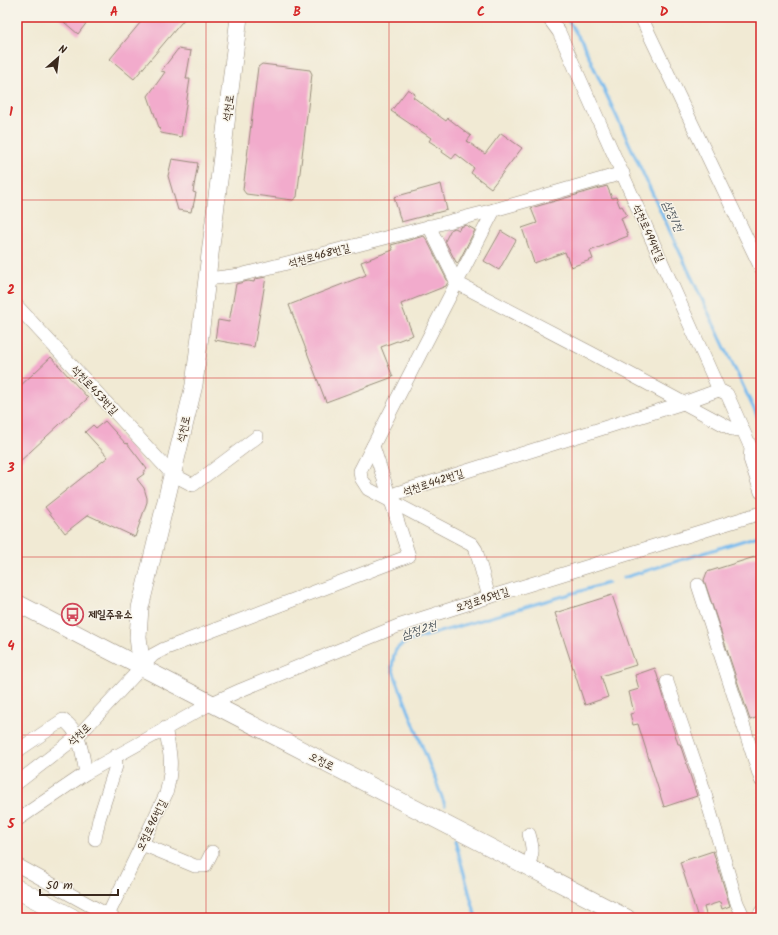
<svg xmlns="http://www.w3.org/2000/svg" width="778" height="935" viewBox="0 0 778 935" font-family="Kalam,'Poor Story',sans-serif">
	<style>
		.lines { fill: none; stroke-linecap: round; stroke-linejoin: round }
		.stream { stroke: #78bbee; stroke-width: 3 }
		.building { fill: #f2abcc }
		.minor-casing { stroke: #968a79; stroke-width: 14 }
		.major-casing { stroke: #968a79; stroke-width: 18 }
		.highway-casing { stroke: #968a79; stroke-width: 20 }
		.minor { stroke: #fff; stroke-width: 13 }
		.major { stroke: #fff; stroke-width: 17 }
		.highway { stroke: #fff; stroke-width: 19 }
		.grid { fill: none; stroke: #d62828; stroke-width: 1; stroke-opacity: 0.55 }
		.labels { text-anchor: middle; stroke-width: 3; stroke-linejoin: round; paint-order: stroke }
		.street-label { font-size: 11px; fill: #3b2a1e; stroke: #f7f3e8 }
		.poi-label { font-size: 11px; font-weight: bold; fill: #3b2a1e; stroke: #f7f3e8; text-anchor: start }
		.water-label { font-size: 12px; font-style: italic; fill: #4d565c; stroke: #f7f3e8 }
		.neatline { fill: none; stroke: #d62828; stroke-width: 1.5 }
		.grid-label { font-size: 13px; text-anchor: middle; font-weight: bold; fill: #d62828 }
	</style>
	<rect width="100%" height="100%" fill="#f7f3e8"/>
	<filter id="ink" filterUnits="userSpaceOnUse"><feTurbulence type="fractalNoise" baseFrequency=".025" numOctaves="2"/><feDisplacementMap in="SourceGraphic" scale="8" xChannelSelector="R" yChannelSelector="G"/><feConvolveMatrix kernelMatrix="1 2 1 2 8 2 1 2 1" color-interpolation-filters="sRGB"/></filter>
	<filter id="wash" filterUnits="userSpaceOnUse"><feTurbulence type="fractalNoise" baseFrequency=".012" numOctaves="4" result="noise"/><feDisplacementMap in="SourceGraphic" scale="16" xChannelSelector="R" yChannelSelector="G"/><feGaussianBlur stdDeviation="0.9" result="paint"/><feColorMatrix in="noise" values="0 0 0 0 0 0 0 0 0 0 0 0 0 0 0 0 0 1.4 0 .05"/><feComposite in="paint" operator="in"/></filter>
	<g filter="url(#wash)">
		<rect width="100%" height="100%" fill="#f1ead4"/>
		<g class="lines">
			<g class="stream">
				<polyline points="566,17 582,42 674,240 761,424"/>
				<polyline points="623,578 761,535"/>
				<path d="M445,805l-53,-137c2,-18 2,-21 20,-28l196,-57"/>
				<polyline points="455,840 476,918"/>
			</g>
		</g>
		<g id="blocks">
			<g class="building">
				<polygon points="58,17 91,17 78,34"/>
				<polygon points="145,17 186,17 134,79 110,59"/>
				<polygon points="178,49 191,51 186,79 190,79 181,137 161,133 148,96 165,72 161,71"/>
				<polygon points="262,64 310,70 312,74 297,197 293,200 246,194 243,190 258,67"/>
				<polygon points="408,89 415,94 413,97 446,121 448,118 471,136 467,141 485,154 501,133 522,148 491,188 471,173 474,168 456,154 452,159 442,152 443,150 429,141 431,138 391,111"/>
				<polygon points="172,159 198,163 193,192 196,193 193,207 192,207 191,212 178,210 168,176"/>
				<polygon points="441,184 447,210 401,222 394,197"/>
				<polygon points="607,186 612,198 616,197 620,207 622,206 627,215 621,218 628,236 590,251 593,259 571,267 565,252 534,263 522,228 537,223 531,208"/>
				<polygon points="466,225 475,230 458,263 456,262 445,241 451,229 455,228 459,230 460,227"/>
				<polygon points="501,231 516,240 499,270 484,261"/>
				<polygon points="424,236 427,240 448,282 446,286 401,304 413,335 381,347 393,377 326,402 289,305 366,275 361,262 393,250 391,245"/>
				<polygon points="266,277 254,347 215,340 218,320 229,322 236,284 248,281 254,282 255,279"/>
				<polygon points="51,357 88,398 17,464 17,389"/>
				<polygon points="105,421 126,444 127,443 147,469 143,472 144,474 137,479 144,488 147,498 147,502 135,537 88,515 65,533 45,507 108,457 85,432 93,425 96,428"/>
				<polygon points="761,555 761,716 750,720 704,580 707,572"/>
				<polygon points="612,595 636,665 601,676 608,697 585,705 555,613"/>
				<polygon points="655,668 678,744 680,744 697,796 664,807 638,724 633,725 630,714 634,713 629,692 639,689 635,675"/>
				<polygon points="713,851 730,906 722,909 720,902 704,907 707,918 698,918 680,862"/>
			</g>
		</g>
	</g>
	<g filter="url(#ink)">
		<use href="#blocks" fill-opacity="0" stroke="#968a79" stroke-width="1"/>
		<g class="lines">
			<defs>
				<g id="minor">
					<polyline points="548,17 559,32 719,390 727,394 751,448 750,459 761,492"/>
					<polyline points="641,17 761,268"/>
					<polyline points="429,226 457,283 591,353 732,429 737,430 742,428"/>
					<polyline points="207,277 216,278 240,275 494,210 623,173"/>
					<polyline points="17,306 172,474 193,485 257,437"/>
					<polyline points="391,501 397,493 683,403 719,390"/>
					<polyline points="698,585 761,780"/>
					<polyline points="489,597 476,550 472,544 368,489 361,478 360,471 494,210"/>
					<polyline points="667,682 700,777 737,903 744,918"/>
					<path d="M17,751l46,-31c18,11 19,34 23,53"/>
					<polyline points="17,783 78,736 153,655 164,649 409,556 373,446"/>
					<polyline points="17,820 86,773 210,704 241,690 398,626 489,597 761,513"/>
					<polyline points="95,839 99,819 116,766 115,756"/>
					<polyline points="142,844 195,866 205,866 212,852"/>
					<polyline points="17,865 113,918"/>
					<path d="M527,867c7,-14 6,-19 2,-33"/>
					<path d="M108,915l58,-121c7,-27 5,-39 -1,-66"/>
					<polyline points="758,918 761,912"/>
				</g>
				<g id="major">
					<polyline points="17,603 627,918"/>
					<polyline points="142,669 138,637 140,608 194,385 239,17"/>
				</g>
				<polyline id="highway" points="17,889 72,918"/>
			</defs>
			<use href="#minor" class="minor-casing"/>
			<use href="#major" class="major-casing"/>
			<use href="#highway" class="highway-casing"/>
			<use href="#minor" class="minor"/>
			<use href="#major" class="major"/>
			<use href="#highway" class="highway"/>
		</g>
	</g>
	<path class="grid" d="M206,17v901M389,17v901M572,17v901M17,200h744M17,378h744M17,557h744M17,735h744"/>
	<defs>
		<symbol id="bus-ring" viewBox="-11 -11 22 22"><circle r="9.5" fill="#f7f3e8" stroke="#d1495b" stroke-width="1.5"/><path d="M-5-6H5V4H4V6H2V4H-2V6H-4V4H-5ZM-3.5-4V0h7V-4ZM-3.5 1.2v1.5H-2V1.2ZM2 1.2v1.5H3.5V1.2Z" fill="#d1495b"/></symbol>
	</defs>
	<g fill-rule="evenodd">
		<use href="#bus-ring" x="60" y="602" width="25" height="25"/>
	</g>
	<g class="labels">
		<g class="street-label">
			<text transform="translate(228 108) rotate(-83)" y="4">석천로</text>
			<text transform="translate(649 233) rotate(66)" y="4">석천로494번길</text>
			<text transform="translate(319 255) rotate(-15)" y="4">석천로468번길</text>
			<text transform="translate(95 390) rotate(47)" y="4">석천로453번길</text>
			<text transform="translate(183 429) rotate(-77)" y="4">석천로</text>
			<text transform="translate(433 482) rotate(-18)" y="4">석천로442번길</text>
			<text transform="translate(482 599) rotate(-18)" y="4">오정로95번길</text>
			<text transform="translate(79 734) rotate(-43)" y="4">석천로</text>
			<text transform="translate(322 761) rotate(27)" y="4">오정로</text>
			<text transform="translate(151 825) rotate(-64)" y="4">오정로96번길</text>
		</g>
		<g class="poi-label">
			<text x="88" y="618">제일주유소</text>
		</g>
		<g class="water-label">
			<text transform="translate(673 216) rotate(65)" y="4">삼정1천</text>
			<text transform="translate(419 630) rotate(-17)" y="4">삼정2천</text>
		</g>
	</g>
	<rect width="778" height="935" fill="none" stroke="#f7f3e8" stroke-width="44"/>
	<g transform="translate(58 58) rotate(28)" stroke="#f7f3e8" stroke-width="3" paint-order="stroke">
	<path d="M0-3L7 15L0 10L-7 15Z" fill="#3b2a1e"/>
	<text y="-6" font-size="11" font-weight="bold" text-anchor="middle" fill="#3b2a1e">N</text>
	</g>
	<path d="M40 889v6h78v-6" fill="none" stroke="#3b2a1e" stroke-width="2"/>
	<text x="46" y="889" font-size="12" fill="#3b2a1e" stroke="#f7f3e8" stroke-width="3" paint-order="stroke">50 m</text>
	<rect x="22" y="22" width="734" height="891" class="neatline"/>
	<g class="grid-label">
		<text x="114" y="16">A</text>
		<text x="297" y="16">B</text>
		<text x="481" y="16">C</text>
		<text x="664" y="16">D</text>
		<text x="11" y="116">1</text>
		<text x="11" y="294">2</text>
		<text x="11" y="472">3</text>
		<text x="11" y="650">4</text>
		<text x="11" y="828">5</text>
	</g>
</svg>
